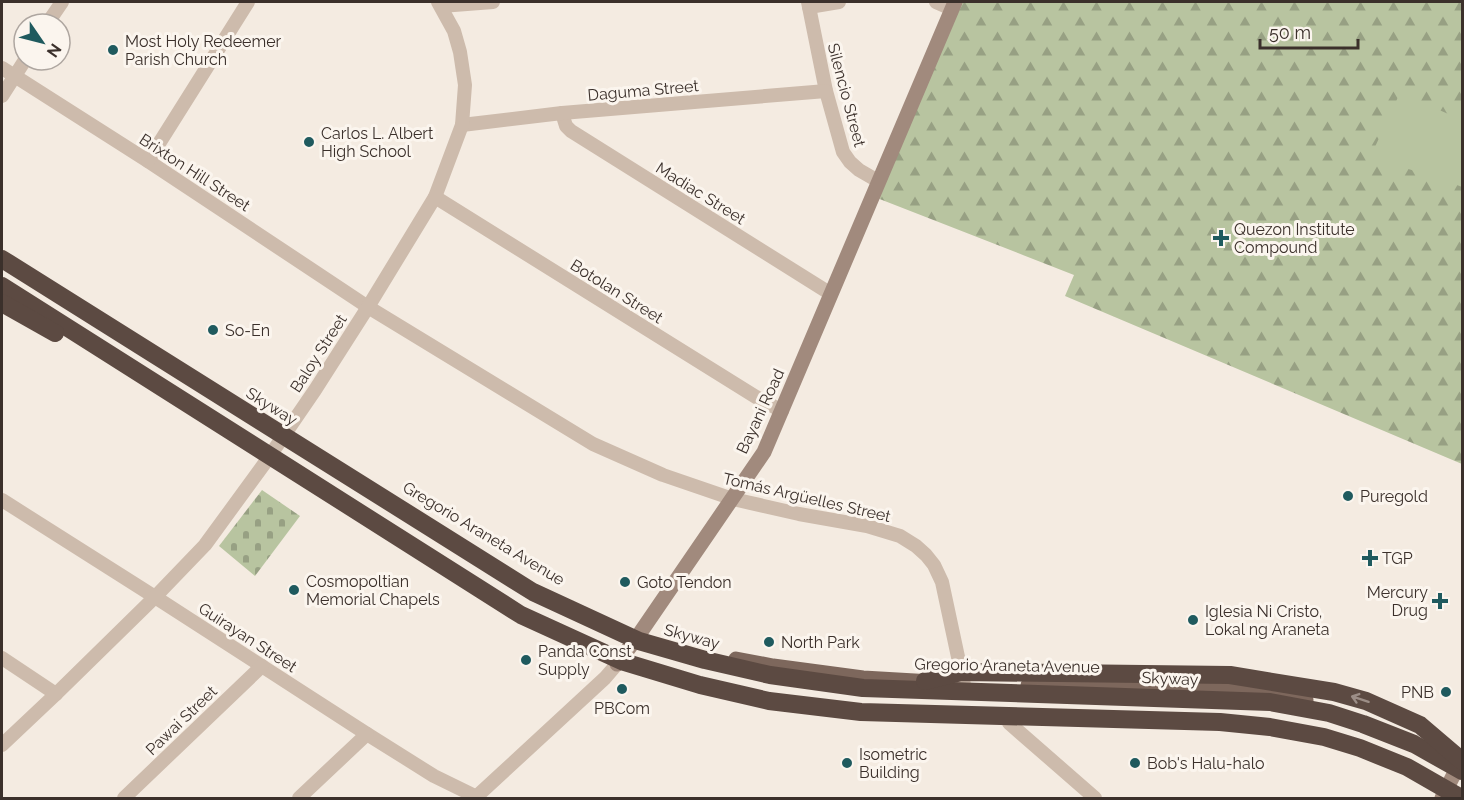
<svg xmlns="http://www.w3.org/2000/svg" width="1464" height="800" viewBox="0 0 1464 800" font-family="Raleway,sans-serif">
	<style>
		.grass { fill: #b8c4a0 }
		.forest { fill: url(#forest-firs) }
		.cemetery { fill: url(#cemetery-stones) }
		.lines { fill: none; stroke-linecap: round; stroke-linejoin: round }
		.street { stroke: #cdbbac; stroke-width: 14 }
		.secondary { stroke: #a18a7d; stroke-width: 15 }
		.primary { stroke: #7d675c; stroke-width: 15 }
		.highway { stroke: #5c4a42; stroke-width: 18 }
		.oneway { stroke: #9c8e87 }
		.poi-dot { fill: #1f5a5e; stroke: #fbf5ee; stroke-width: 2 }
		.labels { text-anchor: middle; stroke-width: 6; stroke-linejoin: round; paint-order: stroke }
		.poi-label { font-size: 16px; fill: #3b302b; stroke: #fbf5ee; text-anchor: start }
		.street-label { font-size: 16px; fill: #3b302b; stroke: #fbf5ee }
	</style>
	<defs>
		<pattern id="forest-firs" width="22" height="20" patternUnits="userSpaceOnUse" patternTransform="scale(1.5)"><rect width="22" height="20" fill="#b8c4a0"/><path d="M5 1l3.5 6h-7zM16 11l3.5 6h-7z" fill="#97a083"/></pattern>
		<pattern id="cemetery-stones" width="16" height="16" patternUnits="userSpaceOnUse" patternTransform="scale(1.5)"><rect width="16" height="16" fill="#b8c4a0"/><path d="M2 7V4a2 2 0 0 1 4 0v3zM10 15v-3a2 2 0 0 1 4 0v3z" fill="#97a083"/></pattern>
	</defs>
	<rect width="100%" height="100%" fill="#f4ebe1"/>
	<polygon class="grass" points="1396,55 1462,82 1462,233 1343,181"/>
	<polygon class="forest" points="961,2 1462,2 1462,120 1405,95 1399,95 1368,162 1378,160 1442,179 1462,187 1462,464 1065,296 1074,275 877,198"/>
	<polygon class="cemetery" points="262,490 300,516 255,576 219,546"/>
	<g class="lines">
		<g class="street">
			<polyline points="808,2 826,91 843,152 850,162 859,170 878,181"/>
			<polyline points="936,2 952,9"/>
			<polyline points="441,6 493,2"/>
			<polyline points="809,7 839,2"/>
			<polyline points="47,24 62,2"/>
			<polyline points="2,68 148,161 368,307 593,444 663,475 733,499 799,514 867,526 900,536 916,546 926,555 934,565 942,582 964,685"/>
			<polyline points="2,96 25,60"/>
			<polyline points="562,113 566,126 571,131 831,294"/>
			<polyline points="462,125 562,113 826,91"/>
			<polyline points="148,161 248,2"/>
			<polyline points="435,197 756,397 782,411"/>
			<polyline points="2,500 155,597 367,734 434,776 479,798"/>
			<polyline points="2,658 56,694"/>
			<polyline points="1009,723 1095,798"/>
			<polyline points="2,745 56,694 155,597 205,545 267,460 315,390 368,307 435,197 462,125 465,85 460,52 454,31 438,2"/>
			<polyline points="124,798 262,666"/>
			<polyline points="299,798 367,734"/>
			<polyline points="475,798 605,678 617,664"/>
		</g>
		<g class="secondary">
			<polyline points="617,664 638,636 764,452 955,2"/>
			<polyline points="1442,798 1462,758"/>
		</g>
		<g class="primary">
			<polyline points="736,659 773,666 863,678 932,682"/>
			<polyline points="1028,685 1168,686 1229,688 1270,692 1306,700"/>
		</g>
		<g class="highway">
			<polyline points="2,259 533,592 639,641 705,660 770,675 863,688 1270,702 1329,713 1363,724 1414,744 1462,771"/>
			<polyline points="2,286 521,615 624,662 700,685 769,701 861,712 1220,722 1270,727 1324,737 1360,748 1407,767 1461,798"/>
			<polyline points="2,303 55,333"/>
			<polyline points="925,681 961,672 1230,675 1334,692 1366,701 1420,725 1462,761"/>
		</g>
	</g>
	<defs><path id="oneway-shaft" d="M-6 0H5M1.5-3L5.5 0L1.5 3" fill="none" stroke-width="1.6" stroke-linecap="round" stroke-linejoin="round" transform="scale(1.5)"/></defs>
	<use class="oneway" href="#oneway-shaft" transform="translate(1360 699) rotate(-162)"/>
	<g class="poi-dot">
		<circle cx="113" cy="50" r="6"/>
		<circle cx="309" cy="142" r="6"/>
		<path d="M1218 229h6v6h6v6h-6v6h-6v-6h-6v-6h6z"/>
		<circle cx="213" cy="330" r="6"/>
		<circle cx="1348" cy="496" r="6"/>
		<path d="M1367 549h6v6h6v6h-6v6h-6v-6h-6v-6h6z"/>
		<circle cx="625" cy="582" r="6"/>
		<circle cx="294" cy="590" r="6"/>
		<path d="M1437 592h6v6h6v6h-6v6h-6v-6h-6v-6h6z"/>
		<circle cx="1193" cy="620" r="6"/>
		<circle cx="769" cy="642" r="6"/>
		<circle cx="526" cy="660" r="6"/>
		<circle cx="622" cy="689" r="6"/>
		<circle cx="1446" cy="692" r="6"/>
		<circle cx="847" cy="763" r="6"/>
		<circle cx="1135" cy="763" r="6"/>
	</g>
	<g class="labels">
		<g class="poi-label">
			<text x="125" y="47">Most Holy Redeemer<tspan x="125" dy="18">Parish Church</tspan></text>
			<text x="321" y="139">Carlos L. Albert<tspan x="321" dy="18">High School</tspan></text>
			<text x="1234" y="235">Quezon Institute<tspan x="1234" dy="18">Compound</tspan></text>
			<text x="225" y="336">So-En</text>
			<text x="1360" y="502">Puregold</text>
			<text x="1382" y="564">TGP</text>
			<text x="306" y="587">Cosmopoltian<tspan x="306" dy="18">Memorial Chapels</tspan></text>
			<text x="637" y="588">Goto Tendon</text>
			<text x="1428" y="598" text-anchor="end">Mercury<tspan x="1428" dy="18">Drug</tspan></text>
			<text x="1205" y="617">Iglesia Ni Cristo,<tspan x="1205" dy="18">Lokal ng Araneta</tspan></text>
			<text x="781" y="648">North Park</text>
			<text x="538" y="657">Panda Const<tspan x="538" dy="18">Supply</tspan></text>
			<text x="1434" y="698" text-anchor="end">PNB</text>
			<text x="622" y="714" text-anchor="middle">PBCom</text>
			<text x="859" y="760">Isometric<tspan x="859" dy="18">Building</tspan></text>
			<text x="1147" y="769">Bob's Halu-halo</text>
		</g>
		<g class="street-label">
			<text transform="translate(643 90) rotate(-5)" y="6">Daguma Street</text>
			<text transform="translate(847 95) rotate(75)" y="6">Silencio Street</text>
			<text transform="translate(195 172) rotate(33)" y="6">Brixton Hill Street</text>
			<text transform="translate(701 193) rotate(32)" y="6">Madiac Street</text>
			<text transform="translate(617 291) rotate(32)" y="6">Botolan Street</text>
			<text transform="translate(318 353) rotate(-57)" y="6">Baloy Street</text>
			<text transform="translate(272 406) rotate(32)" y="6">Skyway</text>
			<text transform="translate(760 411) rotate(-65)" y="6">Bayani Road</text>
			<text transform="translate(807 497) rotate(13)" y="6">Tomás Argüelles Street</text>
			<text transform="translate(484 533) rotate(31)" y="6">Gregorio Araneta Avenue</text>
			<text transform="translate(692 636) rotate(15)" y="6">Skyway</text>
			<text transform="translate(248 637) rotate(33)" y="6">Guirayan Street</text>
			<text transform="translate(1007 665) rotate(1)" y="6">Gregorio Araneta Avenue</text>
			<text transform="translate(1170 678) rotate(2)" y="6">Skyway</text>
			<text transform="translate(181 720) rotate(-44)" y="6">Pawai Street</text>
		</g>
	</g>
	<rect width="1464" height="800" fill="none" stroke="#3b302b" stroke-width="6"/>
	<g transform="translate(42 42) rotate(125)"><circle r="28" fill="#fbf5ee" stroke="#aea6a0" stroke-width="1.5"/>
	<path d="M0-4.5L10 22L0 15L-10 22Z" fill="#1f5a5e"/>
	<text y="-9" font-size="16" font-weight="bold" text-anchor="middle" fill="#3b302b">N</text>
	</g>
	<path d="M1260 39v9h98v-9" fill="none" stroke="#3b302b" stroke-width="3"/>
	<text x="1269" y="39" font-size="18" fill="#3b302b" stroke="#fbf5ee" stroke-width="4.5" paint-order="stroke">50 m</text>
</svg>
